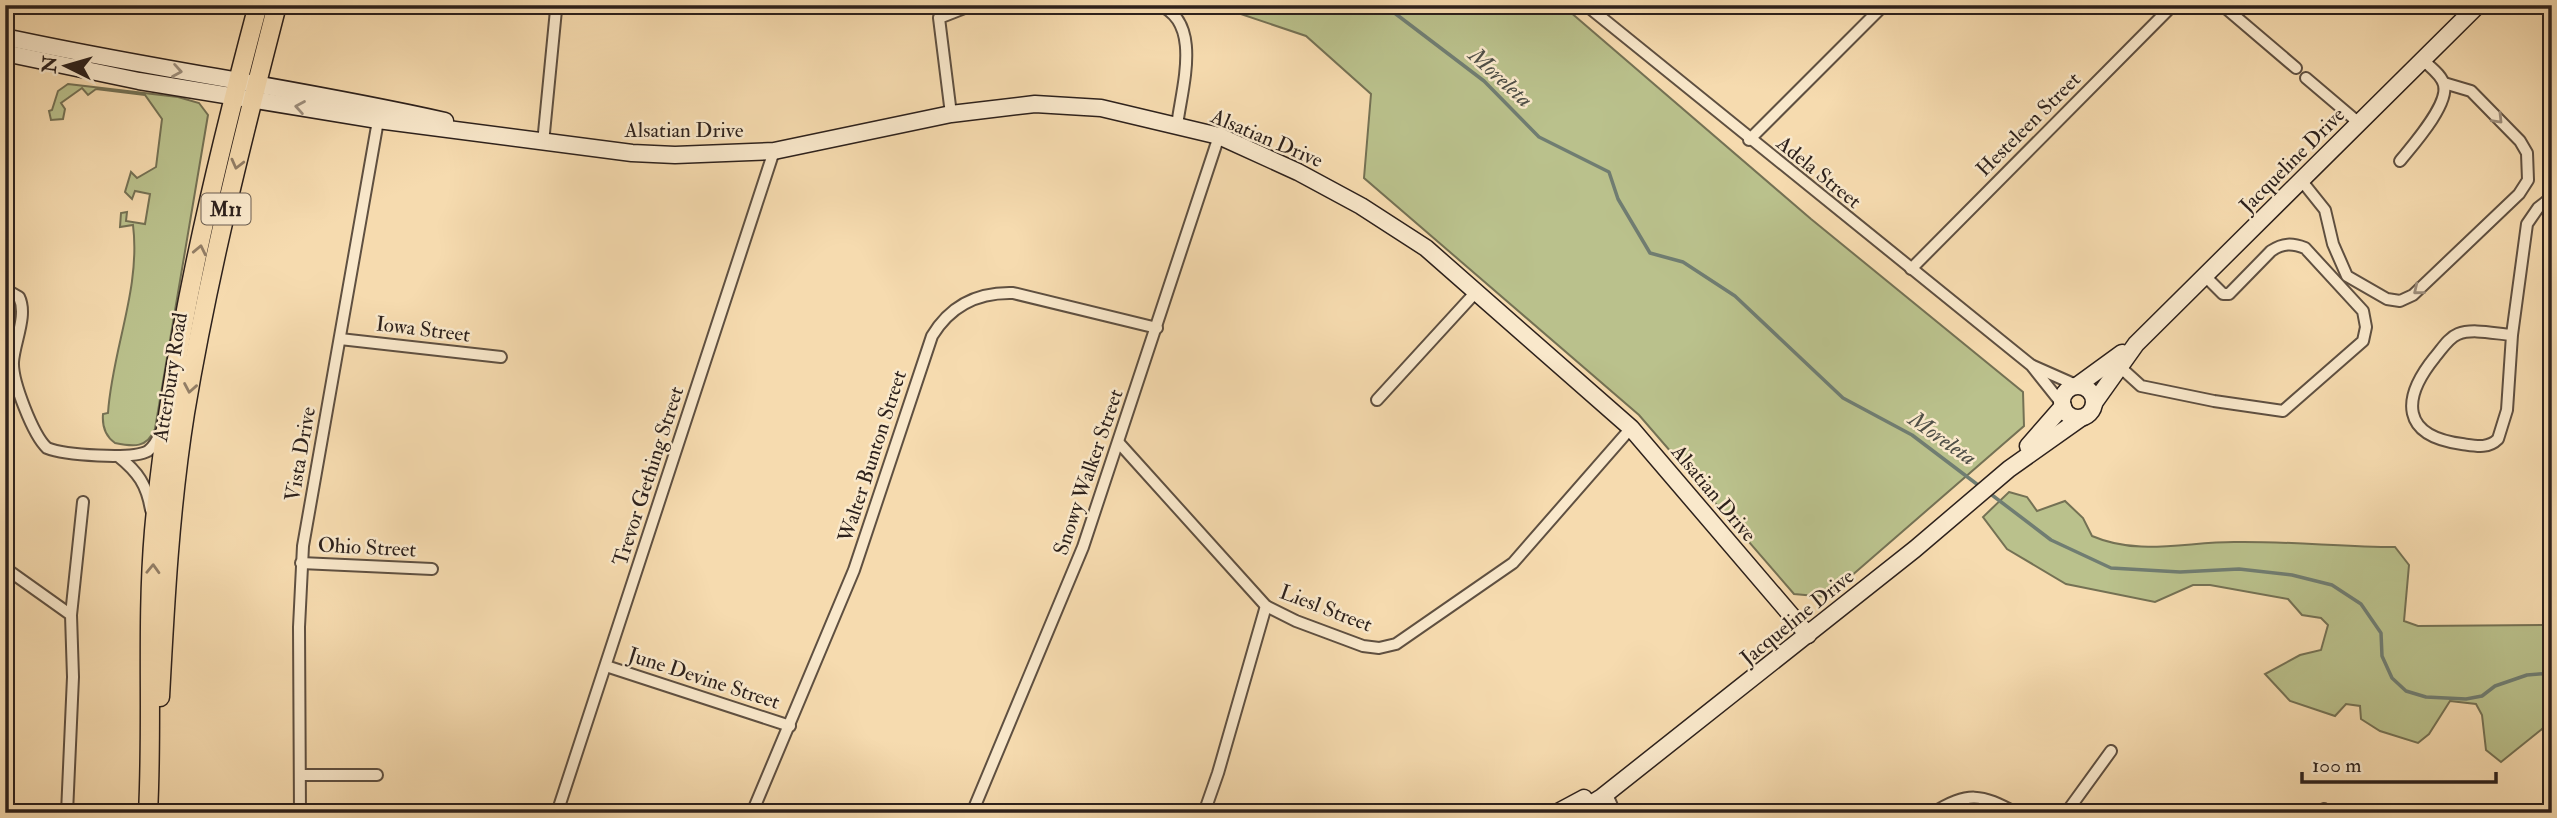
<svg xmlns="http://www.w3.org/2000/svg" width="2557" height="818" viewBox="0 0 2557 818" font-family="'IM FELL Double Pica',serif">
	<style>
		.green { fill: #bac18c; stroke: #747154; stroke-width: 2 }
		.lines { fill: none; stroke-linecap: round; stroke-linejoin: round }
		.stream { stroke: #707d72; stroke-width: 3.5 }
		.street-casing { stroke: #5f5041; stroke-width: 14 }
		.secondary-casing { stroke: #2d211c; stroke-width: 19 }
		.primary-casing { stroke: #2d211c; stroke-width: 21 }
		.street { stroke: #f9e8cb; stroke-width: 10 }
		.secondary { stroke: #f9e8cb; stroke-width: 16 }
		.primary { stroke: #f6dbaf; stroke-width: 18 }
		.oneway { stroke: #9d8e7c }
		.oneway2 { stroke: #927e66 }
		.labels { text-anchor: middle; stroke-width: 5; stroke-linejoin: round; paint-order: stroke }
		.shield { fill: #f9e8cb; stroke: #6a5d50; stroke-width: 2 }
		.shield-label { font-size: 19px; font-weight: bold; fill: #2d211c }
		.street-label { font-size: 21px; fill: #2d211c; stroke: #f9e8cb }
		.water-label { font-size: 23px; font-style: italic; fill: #4f4f47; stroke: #f9e8cb }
	</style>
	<rect width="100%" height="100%" fill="#f6dbaf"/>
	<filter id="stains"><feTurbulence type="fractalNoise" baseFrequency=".00286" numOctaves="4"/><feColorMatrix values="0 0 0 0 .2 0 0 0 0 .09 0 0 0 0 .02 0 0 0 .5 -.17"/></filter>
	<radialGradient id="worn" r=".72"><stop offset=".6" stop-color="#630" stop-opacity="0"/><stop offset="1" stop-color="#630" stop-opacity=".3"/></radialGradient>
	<g class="green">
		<polygon points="1214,5 1562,5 1811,219 2023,392 2024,426 1827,597 1794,594 1639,415 1364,178 1371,94 1306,36"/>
		<path d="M68,84l110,13 21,6 9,12 -53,314c-8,19 -21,18 -40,14 -10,-7 -13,-17 -12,-29l5,-1c4,-63 33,-124 25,-188l-13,2 1,-14 6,-1 -1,9 19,3 5,-30 -15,-3 -3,8 -7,-7 6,-20 6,6 19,-11 6,-48 -17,-24 -49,-6 -8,6 -6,-7 -21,15 4,6 -2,10 -12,1 -2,-9 3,-1 6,-19z"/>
		<path d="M2009,492l18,5 10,14 28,-10 18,17 9,18c46,20 93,6 142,6 54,-1 108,5 161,5l14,18 -5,56 14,5 134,-1v96l-51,41 -15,-12 -4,-35 -6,-11 -26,-3 -21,33 -11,9 -38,-12 -19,-12 -1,-13 -14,-2 -11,12 -45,-15 -25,-27 35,-19 21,-5 7,-25 -7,-7 -19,-3 -14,-16 -78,-14h-17l-38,17 -89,-18 -59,-35 -24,-32z"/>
	</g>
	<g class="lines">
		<g class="stream">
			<polyline points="1384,5 1484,81 1539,137 1609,172 1618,199 1650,253 1683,262 1735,296 1843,398 1912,435 1982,488"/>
			<polyline points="1988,492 2051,540 2111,568 2180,572 2239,569 2292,575 2332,585 2361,604 2381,633 2382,656 2392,678 2406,691 2426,697 2466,699 2482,696 2495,686 2527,675 2552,673"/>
		</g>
		<defs>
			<g id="street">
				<polyline points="539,5 556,10 570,5"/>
				<path d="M1158,5c46,16 23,85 19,121"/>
				<polyline points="1586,5 2031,365 2062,404"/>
				<polyline points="2222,5 2296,68"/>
				<polyline points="2306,78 2359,123"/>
				<polyline points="951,114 939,18 972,5"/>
				<polyline points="1749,140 1884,5"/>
				<polyline points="543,143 556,10"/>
				<path d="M2400,161c12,-15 49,-56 44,-76 -2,-10 -14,-18 -21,-25"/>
				<polyline points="2301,180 2325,210 2333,244 2347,276 2387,299 2400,301 2413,295 2519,194 2528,180 2527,153 2520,141 2471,91 2444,83"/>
				<polyline points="1911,269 2173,5"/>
				<path d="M5,289l14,8c9,18 -5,46 -6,65 -1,19 20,73 34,86 17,7 85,12 101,3 7,-5 10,-12 13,-19"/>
				<path d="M2512,335l-5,75 -9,29c-10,10 -22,7 -36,5 -61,-8 -61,-45 -27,-87 7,-8 13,-19 23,-23 15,-6 38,0 54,1l15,-111 11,-16 14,-11"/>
				<polyline points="340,339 501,357"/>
				<polyline points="2033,366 2076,385"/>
				<path d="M2119,366l22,20 73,15 69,10 80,-70 3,-14 -3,-16 -58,-63c-13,-5 -22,-5 -34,3l-42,43h-6l-18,-18"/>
				<polyline points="1377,400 1475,293"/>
				<polyline points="1119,443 1266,606 1296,621 1363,646 1379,648 1396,644 1513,563 1631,428"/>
				<path d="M118,456c20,16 29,29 33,54"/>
				<polyline points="301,563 432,569"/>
				<polyline points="5,568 71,615 73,677 67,813"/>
				<polyline points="71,615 83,502"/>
				<polyline points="606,666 790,726"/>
				<polyline points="300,775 377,775"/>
				<polyline points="1606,792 1615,813"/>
				<polyline points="300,813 299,627 303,546 379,115"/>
				<polyline points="557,813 774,151"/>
				<path d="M752,813l102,-243 78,-234c18,-30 46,-44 81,-43l144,35"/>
				<polyline points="972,813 1083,547 1219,136"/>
				<polyline points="1204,813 1218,773 1266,606"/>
				<path d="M1933,813c35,-22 48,-19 83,0"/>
				<polyline points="2066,813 2111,751"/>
				<polyline points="2321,813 2324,809"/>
			</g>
			<g id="secondary">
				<path d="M5,37c146,32 294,51 440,84"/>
				<polyline points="5,53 139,81 378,120 632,153 675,155 774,151 951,114 1035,104 1101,108 1219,136 1298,172 1361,206 1426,248 1631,428 1808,635"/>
				<polyline points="2078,385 2122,353"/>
				<circle cx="2078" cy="402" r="16"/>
				<polyline points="2094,403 2136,344 2478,5"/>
				<polyline points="2028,446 2063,406"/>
				<polyline points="1556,813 1584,798"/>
				<polyline points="1576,813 1602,797 1915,549 2009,469 2081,418"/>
			</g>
			<g id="primary">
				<path d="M160,697c5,-95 10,-190 25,-284 23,-138 57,-273 92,-408"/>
				<path d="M148,813c5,-94 -2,-188 6,-282 16,-177 58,-354 104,-526"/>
			</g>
		</defs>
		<use href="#street" class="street-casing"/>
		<use href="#secondary" class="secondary-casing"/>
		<use href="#primary" class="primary-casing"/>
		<use href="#street" class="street"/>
		<use href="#secondary" class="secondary"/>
		<use href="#primary" class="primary"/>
	</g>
	<defs><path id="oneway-chevron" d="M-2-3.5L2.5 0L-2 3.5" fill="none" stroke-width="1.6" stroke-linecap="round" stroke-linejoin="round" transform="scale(1.75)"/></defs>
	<g class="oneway">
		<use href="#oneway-chevron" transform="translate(177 71) rotate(10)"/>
		<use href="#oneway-chevron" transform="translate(300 107) rotate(-170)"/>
		<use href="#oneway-chevron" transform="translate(2498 119) rotate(46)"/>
		<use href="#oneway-chevron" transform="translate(2418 290) rotate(141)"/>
	</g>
	<g class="oneway2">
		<use href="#oneway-chevron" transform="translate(237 164) rotate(104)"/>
		<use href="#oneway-chevron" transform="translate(200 250) rotate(-78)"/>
		<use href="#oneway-chevron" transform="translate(190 388) rotate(100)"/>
		<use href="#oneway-chevron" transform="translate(153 569) rotate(-88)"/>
	</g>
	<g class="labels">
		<rect class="shield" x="201.5" y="193.5" width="49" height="31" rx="5"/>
		<g class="shield-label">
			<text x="226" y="216">M11</text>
		</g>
		<g class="street-label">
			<text transform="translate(2028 124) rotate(-45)" y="7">Hesteleen Street</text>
			<text x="684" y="137">Alsatian Drive</text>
			<text transform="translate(1267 138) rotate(23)" y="7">Alsatian Drive</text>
			<text transform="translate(2292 160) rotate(-45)" y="7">Jacqueline Drive</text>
			<text transform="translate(1819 172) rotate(39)" y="7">Adela Street</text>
			<text transform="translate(423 329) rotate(7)" y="7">Iowa Street</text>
			<text transform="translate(170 377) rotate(-81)" y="7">Atterbury Road</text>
			<text transform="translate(300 454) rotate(-80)" y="7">Vista Drive</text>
			<text transform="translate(872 456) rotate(-72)" y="7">Walter Bunton Street</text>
			<text transform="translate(1088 472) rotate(-71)" y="7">Snowy Walker Street</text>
			<text transform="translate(648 476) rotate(-72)" y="7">Trevor Gething Street</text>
			<text transform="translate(1714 493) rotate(50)" y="7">Alsatian Drive</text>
			<text transform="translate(367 547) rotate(3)" y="7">Ohio Street</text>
			<text transform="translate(1326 608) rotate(21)" y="7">Liesl Street</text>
			<text transform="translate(1797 617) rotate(-39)" y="7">Jacqueline Drive</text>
			<text transform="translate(704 678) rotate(18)" y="7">June Devine Street</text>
		</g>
		<g class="water-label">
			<text transform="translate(1501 77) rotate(42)" y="8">Moreleta</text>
			<text transform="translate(1943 438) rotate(35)" y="8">Moreleta</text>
		</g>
	</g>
	<rect width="2557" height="818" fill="none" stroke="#f6dbaf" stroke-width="28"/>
	<rect x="7" y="7" width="2543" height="804" fill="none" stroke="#2d211c" stroke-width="3.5"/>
	<rect x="14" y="14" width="2529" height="790" fill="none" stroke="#2d211c" stroke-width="2"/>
	<g transform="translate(66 66) rotate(275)" stroke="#f9e8cb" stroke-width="5" paint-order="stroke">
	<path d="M0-5L12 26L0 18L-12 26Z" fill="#2d211c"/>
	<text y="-10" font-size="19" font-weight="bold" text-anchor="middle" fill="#2d211c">N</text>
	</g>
	<path d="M2302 772v10h194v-10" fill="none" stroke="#2d211c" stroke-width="3.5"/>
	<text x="2312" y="772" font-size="21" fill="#2d211c" stroke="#f9e8cb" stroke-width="5" paint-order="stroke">100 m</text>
	<rect width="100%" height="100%" filter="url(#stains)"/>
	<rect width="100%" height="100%" fill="url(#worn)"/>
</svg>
